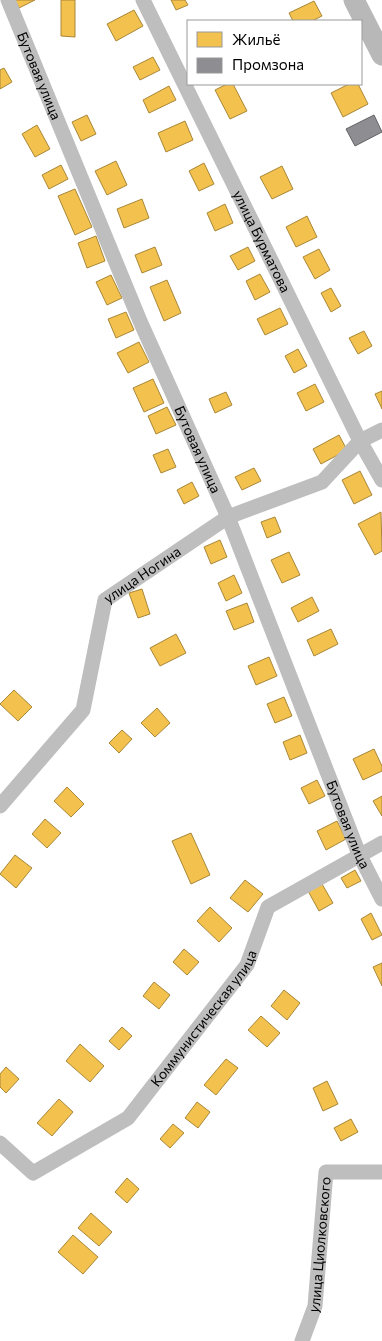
<svg xmlns="http://www.w3.org/2000/svg" width="382" height="1341" viewBox="0 0 382 1341" font-family="Commissioner,sans-serif">
	<style>
		.homes { fill: #f2c14e; stroke: #a98737 }
		.industry { fill: #8d8d92; stroke: #636366 }
		.lines { fill: none; stroke-linecap: round; stroke-linejoin: round }
		.minor { stroke: #bebebe; stroke-width: 15 }
		.secondary { stroke: #b8b8b8; stroke-width: 21 }
		.labels { text-anchor: middle; stroke-width: 5; stroke-linejoin: round; paint-order: stroke }
		.street-label { font-size: 14px; fill: #000; stroke: #fff }
	</style>
	<rect width="100%" height="100%" fill="#fff"/>
	<g class="homes">
		<polygon points="15,0 35,0 19,8"/>
		<polygon points="61,0 75,0 75,37 61,36"/>
		<polygon points="171,0 185,0 188,5 176,10"/>
		<polygon points="314,1 322,16 312,21 293,21 289,13"/>
		<polygon points="134,10 143,26 116,41 107,24"/>
		<polygon points="153,57 160,70 140,80 133,67"/>
		<polygon points="4,68 12,82 0,89 0,70"/>
		<polygon points="227,84 233,84 247,111 230,119 215,90"/>
		<polygon points="349,84 358,84 368,104 343,117 331,93"/>
		<polygon points="169,86 176,100 149,113 143,100"/>
		<polygon points="87,115 96,134 81,141 72,122"/>
		<polygon points="185,121 193,140 166,152 158,133"/>
		<polygon points="37,125 50,149 35,157 22,134"/>
		<polygon points="116,161 127,185 107,195 95,171"/>
		<polygon points="204,163 214,184 199,191 189,171"/>
		<polygon points="61,165 68,179 49,189 42,175"/>
		<polygon points="282,166 293,189 272,199 260,177"/>
		<polygon points="75,189 92,227 75,235 58,196"/>
		<polygon points="142,199 149,218 124,228 117,209"/>
		<polygon points="225,204 233,223 215,231 207,213"/>
		<polygon points="307,216 317,237 296,247 286,227"/>
		<polygon points="96,236 105,261 87,268 78,243"/>
		<polygon points="155,247 162,265 142,273 135,255"/>
		<polygon points="248,247 255,261 238,270 230,256"/>
		<polygon points="319,249 330,270 315,279 303,257"/>
		<polygon points="260,274 270,292 255,300 246,281"/>
		<polygon points="111,275 122,298 107,305 96,282"/>
		<polygon points="167,280 181,313 164,321 150,287"/>
		<polygon points="331,288 341,306 331,312 321,293"/>
		<polygon points="280,308 288,324 265,335 257,319"/>
		<polygon points="126,312 134,330 116,338 108,319"/>
		<polygon points="364,331 372,346 358,354 349,338"/>
		<polygon points="139,342 149,362 128,373 117,353"/>
		<polygon points="298,349 307,366 294,373 285,356"/>
		<polygon points="153,379 164,403 144,412 133,388"/>
		<polygon points="315,384 324,402 306,411 297,393"/>
		<polygon points="382,391 382,409 375,394"/>
		<polygon points="226,392 232,405 215,413 209,399"/>
		<polygon points="167,407 176,425 156,434 148,416"/>
		<polygon points="339,435 347,450 321,464 313,449"/>
		<polygon points="168,449 176,467 161,473 153,455"/>
		<polygon points="254,468 261,481 242,490 235,477"/>
		<polygon points="360,471 372,495 354,504 342,480"/>
		<polygon points="192,482 199,496 184,504 177,490"/>
		<polygon points="381,512 382,551 375,555 358,524"/>
		<polygon points="275,517 281,532 267,538 261,522"/>
		<polygon points="220,540 227,557 211,564 204,547"/>
		<polygon points="289,552 300,575 282,583 271,560"/>
		<polygon points="234,575 242,593 226,601 218,583"/>
		<polygon points="142,589 150,614 138,618 129,593"/>
		<polygon points="312,597 319,611 298,622 291,608"/>
		<polygon points="247,603 254,622 234,630 226,611"/>
		<polygon points="331,629 338,644 314,656 307,640"/>
		<polygon points="176,634 186,653 160,666 150,648"/>
		<polygon points="269,657 277,676 256,685 248,666"/>
		<polygon points="14,690 32,707 18,721 0,704"/>
		<polygon points="284,697 292,716 275,723 267,704"/>
		<polygon points="157,708 170,723 155,737 141,723"/>
		<polygon points="122,730 132,739 119,753 109,743"/>
		<polygon points="300,735 307,753 290,760 283,742"/>
		<polygon points="374,749 382,766 382,771 363,780 353,759"/>
		<polygon points="317,780 325,796 309,804 301,788"/>
		<polygon points="67,787 84,804 71,817 54,801"/>
		<polygon points="382,796 382,816 373,801"/>
		<polygon points="45,819 61,833 47,848 32,834"/>
		<polygon points="337,821 346,839 326,850 317,831"/>
		<polygon points="191,833 210,875 191,884 172,841"/>
		<polygon points="15,855 32,868 16,888 0,874"/>
		<polygon points="355,870 361,881 347,888 341,878"/>
		<polygon points="245,880 263,894 248,912 230,898"/>
		<polygon points="322,884 333,903 319,911 308,891"/>
		<polygon points="210,907 232,928 219,942 197,921"/>
		<polygon points="371,913 382,935 372,940 361,919"/>
		<polygon points="184,949 199,962 187,975 173,962"/>
		<polygon points="382,963 382,986 373,967"/>
		<polygon points="154,982 170,995 159,1009 143,996"/>
		<polygon points="284,990 300,1003 287,1020 271,1006"/>
		<polygon points="261,1016 280,1033 267,1047 248,1030"/>
		<polygon points="122,1027 132,1036 119,1050 109,1041"/>
		<polygon points="80,1044 104,1066 90,1082 66,1061"/>
		<polygon points="226,1059 238,1068 216,1095 204,1085"/>
		<polygon points="6,1067 19,1079 6,1093 0,1087 0,1074"/>
		<polygon points="327,1081 338,1104 323,1111 313,1088"/>
		<polygon points="59,1099 73,1112 52,1136 37,1123"/>
		<polygon points="197,1102 210,1112 198,1128 185,1118"/>
		<polygon points="351,1119 358,1132 341,1141 334,1128"/>
		<polygon points="173,1124 184,1133 170,1148 160,1139"/>
		<polygon points="127,1178 139,1189 127,1203 115,1192"/>
		<polygon points="91,1213 112,1232 99,1246 78,1228"/>
		<polygon points="73,1235 98,1257 83,1274 58,1252"/>
	</g>
	<polygon class="industry" points="374,115 382,132 355,146 346,129"/>
	<g class="lines">
		<g class="minor">
			<path id="s1" d="M8,0l132,321 88,196 131,337 23,45"/>
			<path id="s2" d="M143,0l217,441 22,39"/>
			<path id="s3" d="M0,806l83,-96 22,-110 123,-83 94,-35 38,-41 22,-11"/>
			<path id="s4" d="M0,1143l33,30 95,-55 119,-153 21,-58 114,-64"/>
			<path id="s5" d="M302,1341l13,-35 11,-134h56"/>
		</g>
		<polyline class="secondary" points="354,0 382,55"/>
	</g>
	<g class="labels">
		<g class="street-label">
			<text dy="5" stroke="none"><textPath href="#s1" startOffset="82">Бутовая улица</textPath></text>
			<text dy="5" stroke="none"><textPath href="#s2" startOffset="269">улица Бурматова</textPath></text>
			<text dy="5" stroke="none"><textPath href="#s1" startOffset="488">Бутовая улица</textPath></text>
			<text dy="5" stroke="none"><textPath href="#s3" startOffset="284">улица Ногина</textPath></text>
			<text dy="5" stroke="none"><textPath href="#s1" startOffset="892">Бутовая улица</textPath></text>
			<text dy="5" stroke="none"><textPath href="#s4" startOffset="280">Коммунистическая улица</textPath></text>
			<text dy="5" stroke="none"><textPath href="#s5" startOffset="99">улица Циолковского</textPath></text>
		</g>
	</g>
	<rect x="187" y="20" width="175" height="65" fill="#ffffff" stroke="#999999"/>
	<rect x="197" y="32" width="25" height="15" fill="#f2c14e" stroke="#999999"/>
	<text x="232" y="45" font-size="15" fill="#000000">Жильё</text>
	<rect x="197" y="58" width="25" height="15" fill="#8d8d92" stroke="#999999"/>
	<text x="232" y="70" font-size="15" fill="#000000">Промзона</text>
</svg>
